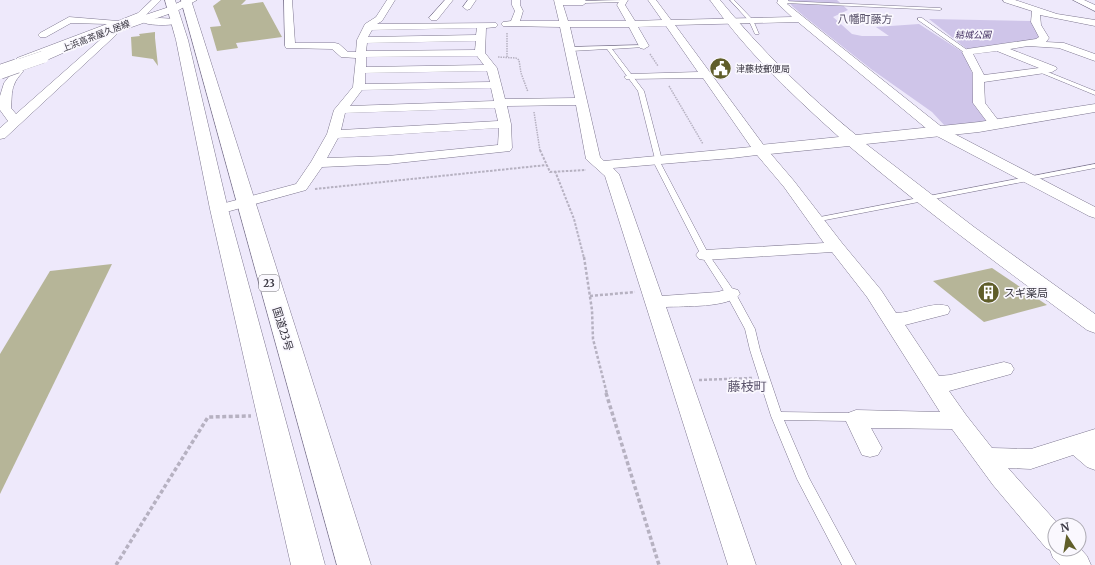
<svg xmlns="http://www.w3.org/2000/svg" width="1095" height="565" viewBox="0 0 1095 565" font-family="Merriweather,'Noto Sans JP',serif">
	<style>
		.green { fill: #cfc5e9 }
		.building { fill: #b6b598 }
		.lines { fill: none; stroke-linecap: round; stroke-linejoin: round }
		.service-casing { stroke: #7e7790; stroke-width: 1 }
		.minor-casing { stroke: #7e7790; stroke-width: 1 }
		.tertiary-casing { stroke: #7e7790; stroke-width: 1 }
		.secondary-casing { stroke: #7e7790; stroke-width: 1 }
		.trunk-casing { stroke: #7e7790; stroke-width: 1 }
		.path-far3 { stroke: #b6b1c1; stroke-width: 1.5; stroke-dasharray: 1.5 1; stroke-linecap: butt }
		.path-far2 { stroke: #b6b1c1; stroke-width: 2; stroke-dasharray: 2.5 1.5; stroke-linecap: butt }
		.path-far1 { stroke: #b6b1c1; stroke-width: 2.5; stroke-dasharray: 3 2; stroke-linecap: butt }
		.path { stroke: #b6b1c1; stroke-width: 3.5; stroke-dasharray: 4 2.5; stroke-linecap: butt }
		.service { fill: #fff; fill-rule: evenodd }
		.minor { fill: #fff; fill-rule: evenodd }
		.tertiary { fill: #fff; fill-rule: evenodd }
		.secondary { fill: #fff; fill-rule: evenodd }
		.trunk { fill: #fff; fill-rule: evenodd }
		.secondary-bridge-far1-casing { stroke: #7e7790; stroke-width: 12; stroke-linecap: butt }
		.secondary-bridge-casing { stroke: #7e7790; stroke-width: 15; stroke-linecap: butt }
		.secondary-bridge-far1 { stroke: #fff; stroke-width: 12 }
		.secondary-bridge { stroke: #fff; stroke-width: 14 }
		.labels { text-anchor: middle; stroke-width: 3.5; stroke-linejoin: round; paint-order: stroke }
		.far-park-label { font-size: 9px; font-style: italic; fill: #331f54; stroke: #faf8fe }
		.far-street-label { font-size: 9px; fill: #383540; stroke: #faf8fe }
		.far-poi-label { font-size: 9px; fill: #383540; stroke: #faf8fe; text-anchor: start }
		.shield { fill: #faf8fe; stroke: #727079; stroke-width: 1 }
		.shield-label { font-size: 10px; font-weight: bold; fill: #383540 }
		.far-quarter-label { font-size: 11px; fill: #5a536b; stroke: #faf8fe }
		.poi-label { font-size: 11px; fill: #383540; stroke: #faf8fe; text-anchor: start }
		.street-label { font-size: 11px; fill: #383540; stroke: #faf8fe }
		.quarter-label { font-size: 13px; fill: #5a536b; stroke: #faf8fe }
	</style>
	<rect width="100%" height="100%" fill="#eee9fb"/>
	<g class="green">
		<polygon points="788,0 837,0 848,10 833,17 852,34 862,36 889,36 876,27 919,24 964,53 972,73 973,103 988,123 946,127 932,112 871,69 805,17 792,6"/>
		<polygon points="929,19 1031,21 1040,38 1037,40 968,50"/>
	</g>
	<g class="building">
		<polygon points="221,0 246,0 241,5 263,2 282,37 236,43 238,48 217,51 210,27 221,26 213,6"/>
		<polygon points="155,32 155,38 158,66 153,59 132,56 131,37 140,36 139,34"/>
		<polygon points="112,264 0,494 0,354 50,271"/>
		<polygon points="992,268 1047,305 984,322 933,281"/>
	</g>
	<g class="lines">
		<defs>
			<g id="service">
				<polygon points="625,0 626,1 624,2 583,3 581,2 583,1"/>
				<polygon points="730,0 734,0 753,20 759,34 755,34 749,21"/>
				<polygon points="784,1 940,8 942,9 940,10 785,3"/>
				<polygon points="918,18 922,18 970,52 965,53 918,20"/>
				<polygon points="646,45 646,47 644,47 612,49 644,91 662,160 660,162 709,255 736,294 755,329 760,350 781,412 849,413 860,416 862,419 860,422 856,423 849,421 784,420 809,478 856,565 842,565 797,479 771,416 750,350 745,329 726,294 701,255 653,161 655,159 638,91 607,49 571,51 568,49 571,47"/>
				<polygon points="1039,70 1043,70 1095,91 1095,95 1039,72"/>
				<polygon points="1095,164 1095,168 815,222 811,220 815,218"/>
			</g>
			<g id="minor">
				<path d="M152,0h9l-17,17 -118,45c-1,12 -8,12 -12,23 -3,7 -2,15 -3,23l5,6 93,-82 3,-1 5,3 -112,104 -5,1v-11l8,-7 -8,-11v-14l4,-13 11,-14 2,-11 90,-34 -36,-1 -25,14h-6l-2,-2 2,-2 29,-16 49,4 20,-8z"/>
				<path d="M284,0h8l3,43h40l4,1 9,8h8l1,-12 8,-16 11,-7 11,-17h8l-13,21 -5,3 119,-1 2,2 -2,2 -10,1 -1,25 12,15 8,31 70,-1 -15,-71 -57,-1 -2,-2 2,-2 8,-1 4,-10 -3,-6v-5h8v5l3,6 -3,10h39l-5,-21h31l2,2 -4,3h-20l5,16h58l-9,-16 3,-5h8l-3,5 10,16 27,-1 -14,-20h8l15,20 121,-3 -15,-14 1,-3h10l1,2 -2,2 156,124 152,79v11l-6,-2 -156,-82 -135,-112 -123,3 90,122 29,34 48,62 39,47 15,23c17,0 35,-12 52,-7l2,4 -2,4 -43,11 34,51 11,-1 54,-13 7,2 3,5 -3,5 -62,17 17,24 26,33 39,1 64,-20v41l-8,-3 -14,-12 -42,14 -23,-1 51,57h-4v24h24v-2l8,9 4,9h-31l-7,-7 -3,-8 -4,-2 -53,-63 -41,-56 -81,-1 11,20 -4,7 -8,2 -8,-2 -17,-36 3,-6 8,-3 84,2 -73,-115 -35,-45 -127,8 -6,-1 -3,-4 3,-4 6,-1 119,-7 -40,-56 -27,-32 -25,3 -119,10 6,6 43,122 56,-4 13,-4 7,2 2,4c-10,14 -57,12 -74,13l90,258h-28l-123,-389 -19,-17 -10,-54 -69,1 4,18 1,24 -2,3 -122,13 -66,3 -16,23 -87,24 -5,-2 -3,-3 3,-3 82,-22 15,-22 16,-28 7,-24 19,-23 3,-29 -15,-1 -9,-8 -46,-1 -1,-2zM666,26l32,46 -68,2 -6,3 2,2 77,-1 48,69 -147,14 -4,-4 -30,-130h59l11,21 4,1 5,-3 -11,-19zM477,28l-1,7 -108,2 4,-7zM476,41l-1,9 -109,1 1,-8zM477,56l7,9 -118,2v-10zM487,71l3,11 -125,2v-11zM491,88l3,13 -144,5 12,-16zM495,108l3,13 -157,9 4,-17zM499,128l-1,17 -110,11 -61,2 11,-20z"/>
				<polygon points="445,0 453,0 437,20 431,20 429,18"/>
				<polygon points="468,0 476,0 470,9 467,10 463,7"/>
				<path d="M1003,0h12l42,14 38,6v6l-55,-11 1,10 8,13 -3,4 18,1 31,11v7l-36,-13 -31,-2 -18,3 46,18 1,2 -5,3 -68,10 1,21 16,21 -2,3h-8l-18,-24v-30l-11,-21 5,-3 69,-10 3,-2 -8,-15 1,-11 -28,-9zM997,51l42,17 -55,7 -11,-21z"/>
				<polygon points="1073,0 1084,0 1095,5 1095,11"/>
				<path d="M160,18l16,1 5,3c-4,4 -34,4 -38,0l5,-3z"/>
			</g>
			<path id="tertiary" d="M710,0h10c41,50 86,94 136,135l123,-13 116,-18v8l-116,20 -113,12 108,83 121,87v19l-8,-3c-81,-60 -162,-119 -238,-184l-89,9 -6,-1 -2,-4 2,-4 6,-1 79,-8c-47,-42 -93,-86 -129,-137z"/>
			<polygon id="secondary" points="184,0 197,0 177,11 81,45 47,60 39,60 37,57 39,54 73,39 169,7"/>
			<g id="trunk">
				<polygon points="165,0 175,0 188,40 228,209 325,565 291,565 210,209 176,40"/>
				<polygon points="181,0 191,0 371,565 337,565"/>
			</g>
		</defs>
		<use href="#service" class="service-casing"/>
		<use href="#minor" class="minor-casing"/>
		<use href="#tertiary" class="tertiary-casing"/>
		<use href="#secondary" class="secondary-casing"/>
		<use href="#trunk" class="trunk-casing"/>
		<g class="path-far3">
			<polyline points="507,33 507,57"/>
			<polyline points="650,54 658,66"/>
			<polyline points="498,57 516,58 519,60 521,73 528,92"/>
			<polyline points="669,86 703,144"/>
			<polyline points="534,112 540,151"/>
		</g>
		<g class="path-far2">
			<polyline points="540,150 550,172 586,170"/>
			<polyline points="555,171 574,219 584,258"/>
			<polyline points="315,189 547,165"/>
		</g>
		<g class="path-far1">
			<polyline points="584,257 592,310 593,339 607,394"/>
			<polyline points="590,296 635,292"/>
			<polyline points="699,380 752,378"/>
		</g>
		<g class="path">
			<polyline points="606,393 659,565"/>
			<polyline points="116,565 208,417 251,416"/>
		</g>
		<use href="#service" class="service"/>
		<use href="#minor" class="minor"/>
		<use href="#tertiary" class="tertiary"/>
		<use href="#secondary" class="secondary"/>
		<use href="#trunk" class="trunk"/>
		<defs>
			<polyline id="secondary-bridge-far1" points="14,67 43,57"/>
			<polyline id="secondary-bridge" points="0,72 17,66"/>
		</defs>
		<use href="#secondary-bridge-far1" class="secondary-bridge-far1-casing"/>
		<use href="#secondary-bridge" class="secondary-bridge-casing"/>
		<use href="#secondary-bridge-far1" class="secondary-bridge-far1"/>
		<use href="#secondary-bridge" class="secondary-bridge"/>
	</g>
	<defs>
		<symbol id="civic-disc" viewBox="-11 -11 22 22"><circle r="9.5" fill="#605e2a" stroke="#faf8fe"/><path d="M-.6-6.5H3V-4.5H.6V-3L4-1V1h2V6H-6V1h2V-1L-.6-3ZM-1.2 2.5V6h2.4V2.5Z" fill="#fff"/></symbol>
		<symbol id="building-disc" viewBox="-11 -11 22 22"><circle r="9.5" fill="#605e2a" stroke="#faf8fe"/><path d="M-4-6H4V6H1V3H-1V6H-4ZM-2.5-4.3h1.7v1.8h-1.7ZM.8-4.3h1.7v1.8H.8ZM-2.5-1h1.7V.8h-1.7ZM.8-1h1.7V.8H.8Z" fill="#fff"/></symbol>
	</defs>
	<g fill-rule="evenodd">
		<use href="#civic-disc" x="708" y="56" width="25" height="25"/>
		<use href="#building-disc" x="976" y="280" width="25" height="25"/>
	</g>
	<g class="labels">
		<g class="far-park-label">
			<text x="973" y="38">結城公園</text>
		</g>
		<g class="far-street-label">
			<text transform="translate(96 36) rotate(-21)" y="3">上浜高茶屋久居線</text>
		</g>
		<g class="far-poi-label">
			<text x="736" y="72">津藤枝郵便局</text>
		</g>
		<rect class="shield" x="259" y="275" width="20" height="16" rx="3"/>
		<g class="shield-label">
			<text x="269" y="287">23</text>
		</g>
		<g class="far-quarter-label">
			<text x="865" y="23">八幡町藤方</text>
		</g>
		<g class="poi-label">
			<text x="1004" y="297">スギ薬局</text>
		</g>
		<g class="street-label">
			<text transform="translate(283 329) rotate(73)" y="4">国道23号</text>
		</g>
		<g class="quarter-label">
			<text x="747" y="391">藤枝町</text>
		</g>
	</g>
	<g transform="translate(1067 537) rotate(348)"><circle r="19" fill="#faf8fe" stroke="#acaab2"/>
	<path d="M0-3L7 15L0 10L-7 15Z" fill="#605e2a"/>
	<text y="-6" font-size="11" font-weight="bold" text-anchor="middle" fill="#383540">N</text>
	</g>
</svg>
